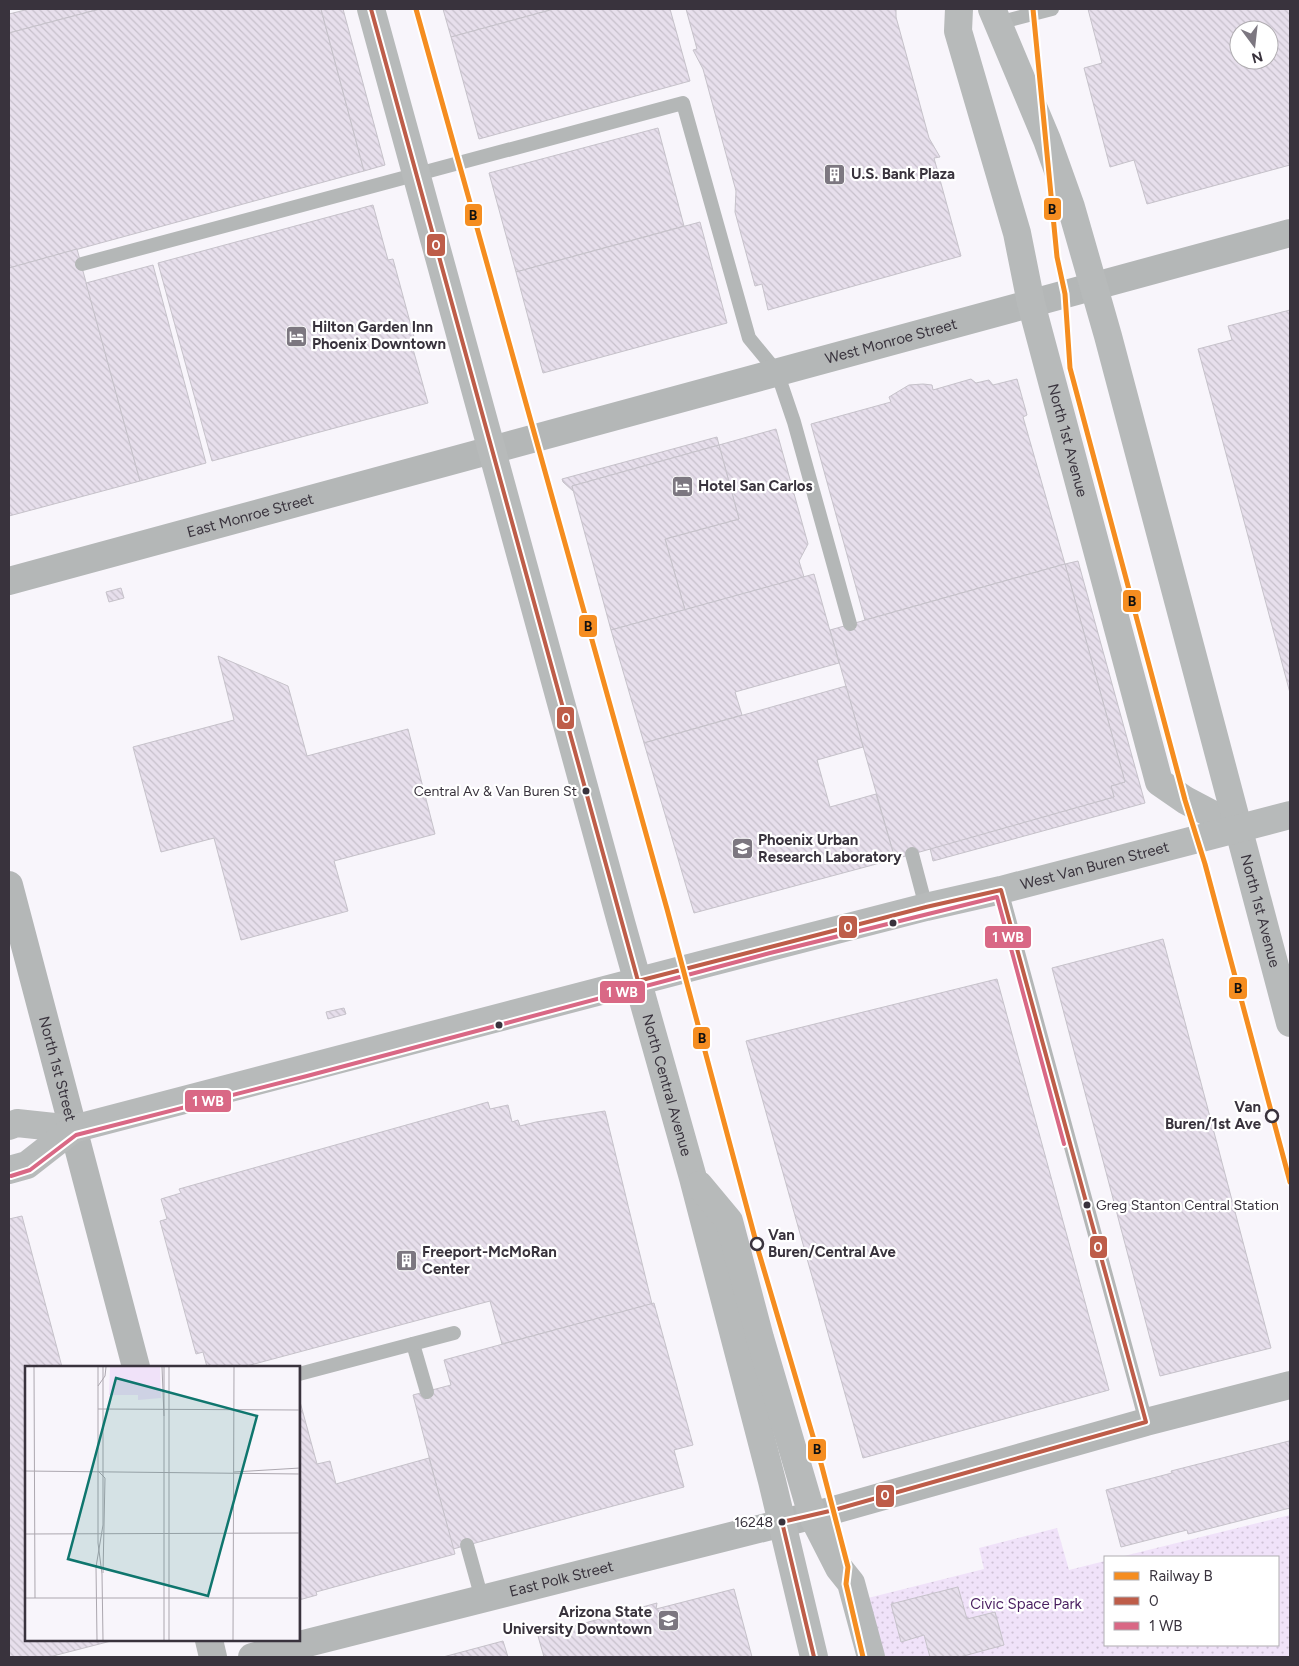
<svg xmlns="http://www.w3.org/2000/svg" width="1299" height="1666" viewBox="0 0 1299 1666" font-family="Figtree,sans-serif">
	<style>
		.park { fill: url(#park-dots) }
		.building { fill: url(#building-back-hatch); stroke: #c6c2ca; fill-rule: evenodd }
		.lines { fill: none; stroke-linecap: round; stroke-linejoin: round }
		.service { stroke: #b4b7b7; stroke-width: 14 }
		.minor { stroke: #b4b7b7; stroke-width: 28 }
		.primary { stroke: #b7baba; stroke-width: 28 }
		.bus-1-casing { stroke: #fff; stroke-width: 8 }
		.bus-2-casing { stroke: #fff; stroke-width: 8 }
		.bus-1 { stroke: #be5d49; stroke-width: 4 }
		.bus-2 { stroke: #d96885; stroke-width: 4 }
		.rail-1-casing { stroke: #fff; stroke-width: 9 }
		.rail-1 { stroke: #f58d20; stroke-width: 5 }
		.bus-dot { fill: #39333d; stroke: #fff; stroke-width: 2 }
		.stop-dot { fill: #fff; stroke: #39333d; stroke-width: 2.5 }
		.labels { text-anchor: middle; stroke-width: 4.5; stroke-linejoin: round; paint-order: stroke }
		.bus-label { font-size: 14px; fill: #39333d; stroke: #fff; text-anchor: end }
		.poi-label { font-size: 15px; font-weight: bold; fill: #39333d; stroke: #fff; text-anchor: start }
		.street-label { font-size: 15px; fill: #39333d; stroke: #fff }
		.stop-label { font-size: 15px; font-weight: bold; fill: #39333d; stroke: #fff; text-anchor: end }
		.park-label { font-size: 15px; fill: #4a1f60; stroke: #fff }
		.inset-road { fill: none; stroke: #aca7af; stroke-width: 1 }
		.view { fill: #0f766e; fill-opacity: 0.15; stroke: #0f766e; stroke-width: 2.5 }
		.inset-edge { fill: none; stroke: #39333d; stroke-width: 2.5 }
		.line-badge { stroke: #fff; stroke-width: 2 }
		.badge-label { font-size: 14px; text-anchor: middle; font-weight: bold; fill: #fff }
		.pale-badge-label { font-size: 14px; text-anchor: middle; font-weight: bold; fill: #111 }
	</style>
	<defs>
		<pattern id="park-dots" width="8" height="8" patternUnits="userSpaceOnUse" patternTransform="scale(1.25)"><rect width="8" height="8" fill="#f0e2f9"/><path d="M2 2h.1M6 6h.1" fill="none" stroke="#cfc2d6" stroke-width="1.8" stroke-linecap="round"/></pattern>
		<pattern id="building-back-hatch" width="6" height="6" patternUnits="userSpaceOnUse" patternTransform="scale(1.25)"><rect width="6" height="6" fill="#e7dfec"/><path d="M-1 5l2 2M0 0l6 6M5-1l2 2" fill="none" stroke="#c7c0cb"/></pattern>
	</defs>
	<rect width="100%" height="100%" fill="#f8f5fb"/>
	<polygon class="park" points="1290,1515 1290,1657 881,1657 864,1599 984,1569 979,1548 1057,1528 1069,1570 1105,1561 1105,1645 1278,1645 1278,1557 1120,1557"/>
	<g class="building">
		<polygon points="29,9 100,9 9,33 9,14"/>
		<polygon points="100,9 321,9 364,171 9,268 9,33"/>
		<polygon points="321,9 343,9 385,165 364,171"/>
		<polygon points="443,9 554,9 451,37"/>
		<polygon points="554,9 670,9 690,81 479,139 451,37"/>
		<polygon points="686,9 896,9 896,17 929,138 940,157 934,158 961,256 768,310 762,284 755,286 735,212 736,191 703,69 693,50 697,49"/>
		<path d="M1088,9h202v156l-143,39 -13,-44 -24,7 -26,-99 18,-5zM1239,30h30v30h-30z"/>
		<polygon points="658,128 684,226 516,272 489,173"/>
		<polygon points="373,205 388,260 393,259 417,348 413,349 428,403 212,461 158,263"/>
		<polygon points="700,222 727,323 543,373 516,272"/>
		<polygon points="77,249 140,481 9,516 9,268"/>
		<polygon points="153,265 206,463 140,481 86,283"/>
		<polygon points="1290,310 1290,693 1198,349 1232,340 1228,326"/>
		<polygon points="971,379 976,383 989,380 993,385 1017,379 1027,415 1023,417 1065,564 865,620 811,424 891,402 889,397 909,385 923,384 932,385 933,390"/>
		<polygon points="776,429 808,544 799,561 804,577 685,610 665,539 739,519 719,445"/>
		<polygon points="717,437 719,445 572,486 573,491 563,482 562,479"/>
		<polygon points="719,445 739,519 665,539 685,610 611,630 572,486"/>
		<polygon points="1078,561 1145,803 933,861 930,848 1114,797 1111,786 1125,782 1065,564"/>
		<polygon points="1065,564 1125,782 1111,786 1114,797 895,859 830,630"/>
		<polygon points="814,574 839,663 735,692 742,715 644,743 611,630"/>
		<polygon points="121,588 124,598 109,602 106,592"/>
		<polygon points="218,656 288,686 307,756 408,729 435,834 334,861 348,911 241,940 214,838 161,852 133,747 234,720"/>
		<polygon points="846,686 863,747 817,760 830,807 876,794 895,859 694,913 644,743"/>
		<polygon points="1163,939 1271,1348 1160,1376 1052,968"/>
		<polygon points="997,979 1109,1390 863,1458 746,1041"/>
		<polygon points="344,1008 346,1014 328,1019 326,1012"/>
		<polygon points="488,1102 490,1109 508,1105 512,1122 518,1120 520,1126 536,1122 605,1111 652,1304 502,1344 490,1301 243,1367 226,1367 226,1366 207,1367 203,1352 196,1354 160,1221 167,1219 161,1199 181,1193 179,1189"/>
		<polygon points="22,1216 62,1367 26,1367 26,1640 115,1640 49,1657 9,1657 9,1219"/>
		<polygon points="654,1303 693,1445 674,1450 684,1487 453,1549 413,1395 451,1385 444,1360"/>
		<polygon points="299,1398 317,1464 330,1461 336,1484 429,1458 455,1554 316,1592 317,1595 299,1600"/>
		<polygon points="1289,1441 1290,1446 1290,1508 1188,1534 1187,1530 1121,1547 1106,1490 1172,1473 1171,1471"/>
		<polygon points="958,1587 967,1619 995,1612 1004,1645 960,1657 930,1657 924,1635 901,1642 891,1604"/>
		<polygon points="734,1589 752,1657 544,1657 538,1636 657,1603 656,1609"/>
		<polygon points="503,1641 508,1657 443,1657"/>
	</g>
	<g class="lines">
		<g class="service">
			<polyline points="998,23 1052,9"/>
			<polyline points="82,264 683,103 749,338 777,372 794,422 850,624"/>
			<polyline points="912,854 926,907"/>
			<polyline points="1001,890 1146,1422"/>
			<polyline points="413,1344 427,1392"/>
			<polyline points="299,1374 454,1333"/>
			<polyline points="467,1545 482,1599"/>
		</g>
		<g class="minor">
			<path id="s1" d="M9,581l1281,-348"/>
			<path id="s2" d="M9,885l127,482"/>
			<polyline points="209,1640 213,1657"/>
			<path id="s3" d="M252,1657l582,-147 312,-88 144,-37"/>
		</g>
		<g class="primary">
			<path id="s4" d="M371,9l250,913 72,256 79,303 42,176"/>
			<path id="s5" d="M959,9l-1,22 59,202 14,70 128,479 26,18 53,28"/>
			<path id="s6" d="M992,9l55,131 24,67 37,129 182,687"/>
			<path id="s7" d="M9,1126l8,-3 56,6 635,-166 218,-56 75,-17 289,-75"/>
			<polyline points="9,1170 27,1165 73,1129"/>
			<polyline points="699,1185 729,1221 760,1338 812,1515 839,1568 851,1583 871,1657"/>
		</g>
		<defs>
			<polyline id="bus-1" points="371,9 638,981 926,907 1001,890 1146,1422 834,1510 782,1522 814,1657"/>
			<polyline id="bus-2" points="11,1176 30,1170 76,1135 307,1076 770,953 997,897 1064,1144"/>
		</defs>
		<use href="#bus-1" class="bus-1-casing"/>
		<use href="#bus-2" class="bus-2-casing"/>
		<use href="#bus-1" class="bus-1"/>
		<use href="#bus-2" class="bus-2"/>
		<defs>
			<g id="rail-1">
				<polyline points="416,9 667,909 759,1253 822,1467 848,1567 846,1584 863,1657"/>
				<polyline points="1033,9 1057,257 1065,294 1070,368 1185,800 1205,864 1290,1182"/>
			</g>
		</defs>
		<use href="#rail-1" class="rail-1-casing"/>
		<use href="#rail-1" class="rail-1"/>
	</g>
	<defs>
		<symbol id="building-square" viewBox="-11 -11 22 22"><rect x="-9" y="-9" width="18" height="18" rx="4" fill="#7c7780" stroke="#fff"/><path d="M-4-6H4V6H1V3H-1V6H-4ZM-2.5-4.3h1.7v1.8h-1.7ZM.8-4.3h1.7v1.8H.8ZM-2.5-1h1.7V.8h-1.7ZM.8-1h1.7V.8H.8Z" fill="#fff"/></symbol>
		<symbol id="hotel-square" viewBox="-11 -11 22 22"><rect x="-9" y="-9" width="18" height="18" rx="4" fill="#7c7780" stroke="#fff"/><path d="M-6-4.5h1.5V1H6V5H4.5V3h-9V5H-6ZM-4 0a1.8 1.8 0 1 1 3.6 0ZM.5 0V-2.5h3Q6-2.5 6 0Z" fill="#fff"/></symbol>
		<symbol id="university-square" viewBox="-11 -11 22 22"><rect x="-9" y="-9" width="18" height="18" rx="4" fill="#7c7780" stroke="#fff"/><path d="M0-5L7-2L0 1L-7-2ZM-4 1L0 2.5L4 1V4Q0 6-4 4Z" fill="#fff"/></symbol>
	</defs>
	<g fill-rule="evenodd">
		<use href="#building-square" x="822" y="162" width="25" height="25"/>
		<use href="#hotel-square" x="284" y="324" width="25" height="25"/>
		<use href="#hotel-square" x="670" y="474" width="25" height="25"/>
		<use href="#university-square" x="730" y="836" width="25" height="25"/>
		<use href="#building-square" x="394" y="1248" width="25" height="25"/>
		<use href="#university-square" x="656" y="1608" width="25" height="25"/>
	</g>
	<g class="bus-dot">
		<circle cx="586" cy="791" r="4.5"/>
		<circle cx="893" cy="923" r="4.5"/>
		<circle cx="499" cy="1025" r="4.5"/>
		<circle cx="1087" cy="1205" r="4.5"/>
		<circle cx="782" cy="1522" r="4.5"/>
	</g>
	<g class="stop-dot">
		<circle cx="1272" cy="1116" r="6"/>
		<circle cx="757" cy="1244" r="6"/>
	</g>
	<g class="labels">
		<g class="bus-label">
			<text x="577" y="796">Central Av &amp; Van Buren St</text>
			<text x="1096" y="1210" text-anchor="start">Greg Stanton Central Station</text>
			<text x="773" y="1527">16248</text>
		</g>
		<g class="poi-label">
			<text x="851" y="179">U.S. Bank Plaza</text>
			<text x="312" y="332">Hilton Garden Inn<tspan x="312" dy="17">Phoenix Downtown</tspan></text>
			<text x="698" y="491">Hotel San Carlos</text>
			<text x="758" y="845">Phoenix Urban<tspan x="758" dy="17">Research Laboratory</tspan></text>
			<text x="422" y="1257">Freeport-McMoRan<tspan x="422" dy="17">Center</tspan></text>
			<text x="652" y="1617" text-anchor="end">Arizona State<tspan x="652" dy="17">University Downtown</tspan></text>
		</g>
		<g class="street-label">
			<text dy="5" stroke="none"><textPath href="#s1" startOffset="914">West Monroe Street</textPath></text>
			<text dy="5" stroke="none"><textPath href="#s5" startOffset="446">North 1st Avenue</textPath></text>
			<text dy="5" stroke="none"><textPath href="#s1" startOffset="250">East Monroe Street</textPath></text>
			<text dy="5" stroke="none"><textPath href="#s7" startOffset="1120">West Van Buren Street</textPath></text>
			<text dy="5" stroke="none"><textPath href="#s6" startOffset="942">North 1st Avenue</textPath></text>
			<text dy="5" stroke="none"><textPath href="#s2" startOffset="190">North 1st Street</textPath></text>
			<text dy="5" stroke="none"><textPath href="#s4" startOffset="1116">North Central Avenue</textPath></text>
			<text dy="5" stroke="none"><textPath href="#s3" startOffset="319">East Polk Street</textPath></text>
		</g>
		<g class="stop-label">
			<text x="1261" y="1112">Van<tspan x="1261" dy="17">Buren/1st Ave</tspan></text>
			<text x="768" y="1240" text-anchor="start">Van<tspan x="768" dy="17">Buren/Central Ave</tspan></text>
		</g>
		<g class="park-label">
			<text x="1026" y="1609">Civic Space Park</text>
		</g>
	</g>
	<g transform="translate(25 1366)">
		<rect width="275" height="275" fill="#f8f5fb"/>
		<path d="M85,1h50l1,31 -23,2v-5h-29z" fill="#f0e2f9"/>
		<path class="inset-road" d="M9,1l1,231M73,1v176l4,31 1,66M137,1l2,49M139,1v273M144,1v273M274,1v273M73,20l7,-10 1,-9M73,43l201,1M0,105l275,3M73,105l7,7 -2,95M209,106l66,-4M0,168l275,-1M0,232h273M72,274l-1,-73 7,-42v-158M208,274l1,-273"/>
		<path class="view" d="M91,12l141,38 -49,180 -140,-37z"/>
		<rect width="275" height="275" class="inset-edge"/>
	</g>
	<g class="line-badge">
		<rect x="1043" y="197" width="19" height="24" rx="5" fill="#f58d20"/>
		<rect x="464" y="203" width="19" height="24" rx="5" fill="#f58d20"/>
		<rect x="426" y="233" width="20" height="24" rx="5" fill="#be5d49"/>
		<rect x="1122" y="589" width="20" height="24" rx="5" fill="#f58d20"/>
		<rect x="578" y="614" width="20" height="24" rx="5" fill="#f58d20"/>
		<rect x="556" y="706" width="19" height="24" rx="5" fill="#be5d49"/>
		<rect x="838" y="915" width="20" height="24" rx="5" fill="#be5d49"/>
		<rect x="984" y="925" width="48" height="24" rx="5" fill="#d96885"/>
		<rect x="1228" y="976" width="20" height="24" rx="5" fill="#f58d20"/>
		<rect x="599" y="980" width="47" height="24" rx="5" fill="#d96885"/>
		<rect x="692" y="1026" width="19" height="24" rx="5" fill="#f58d20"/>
		<rect x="184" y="1089" width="48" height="24" rx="5" fill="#d96885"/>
		<rect x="1089" y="1235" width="19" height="24" rx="5" fill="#be5d49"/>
		<rect x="807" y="1438" width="20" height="24" rx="5" fill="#f58d20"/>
		<rect x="875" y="1484" width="20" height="24" rx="5" fill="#be5d49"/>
	</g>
	<g class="badge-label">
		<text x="436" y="250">0</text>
		<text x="566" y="723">0</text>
		<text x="848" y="932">0</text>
		<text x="1008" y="942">1 WB</text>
		<text x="622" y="997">1 WB</text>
		<text x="208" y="1106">1 WB</text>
		<text x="1098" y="1252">0</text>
		<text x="885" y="1500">0</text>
	</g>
	<g class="pale-badge-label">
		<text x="1052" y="214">B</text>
		<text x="473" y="220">B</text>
		<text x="1132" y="606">B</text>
		<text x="588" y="631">B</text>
		<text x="1238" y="993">B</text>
		<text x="702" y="1043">B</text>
		<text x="817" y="1454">B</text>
	</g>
	<rect width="1299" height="1666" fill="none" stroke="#39333d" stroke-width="20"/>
	<rect x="1104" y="1556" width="175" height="90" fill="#ffffff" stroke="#b0adb1"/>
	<rect x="1114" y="1572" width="25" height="8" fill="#f58d20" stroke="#b0adb1"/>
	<text x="1149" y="1581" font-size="15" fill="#39333d">Railway B</text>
	<rect x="1114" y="1597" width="25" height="8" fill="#be5d49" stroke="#b0adb1"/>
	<text x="1149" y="1606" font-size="15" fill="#39333d">0</text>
	<rect x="1114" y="1622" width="25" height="8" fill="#d96885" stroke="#b0adb1"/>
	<text x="1149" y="1631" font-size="15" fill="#39333d">1 WB</text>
	<g transform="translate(1254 45) rotate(165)"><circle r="24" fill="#ffffff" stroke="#b0adb1"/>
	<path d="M0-4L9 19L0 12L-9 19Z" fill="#7c7780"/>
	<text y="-8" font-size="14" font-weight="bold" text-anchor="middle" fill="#39333d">N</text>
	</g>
</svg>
